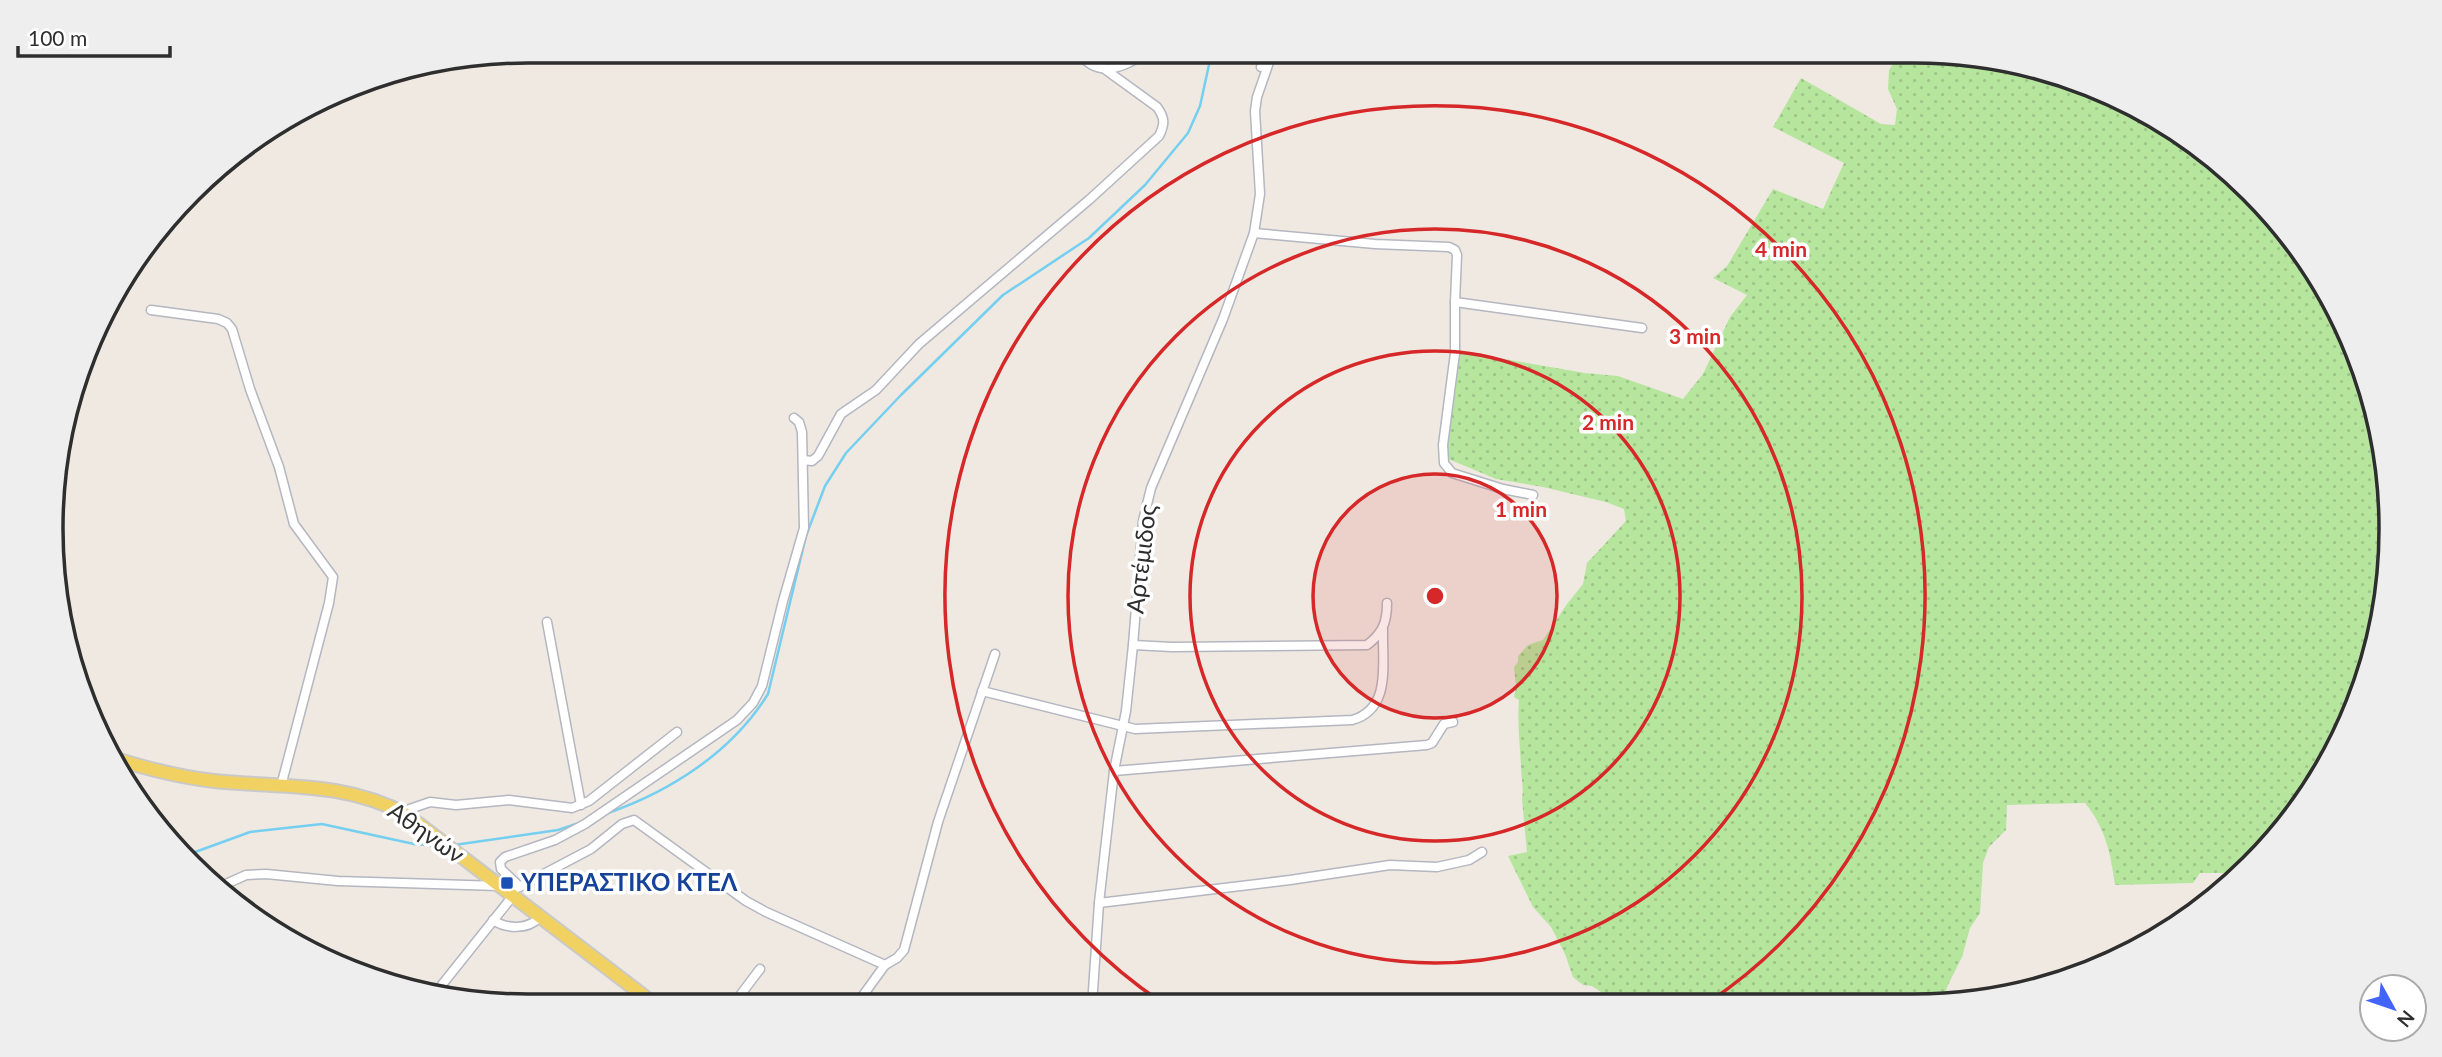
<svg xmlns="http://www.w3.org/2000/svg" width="2442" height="1057" viewBox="0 0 2442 1057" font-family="Lato,sans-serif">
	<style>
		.grass { fill: url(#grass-dots) }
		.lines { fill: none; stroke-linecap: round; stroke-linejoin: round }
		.stream { stroke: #75cff0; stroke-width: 2.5 }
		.street-casing { stroke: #b4b7c1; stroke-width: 11 }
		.primary-casing { stroke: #c9c9c9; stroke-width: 16 }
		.street { stroke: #fff; stroke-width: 8 }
		.primary { stroke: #f2d163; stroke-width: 12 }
		.ring { fill: none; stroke: #d62828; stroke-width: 3.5 }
		.transit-dot { fill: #1a4fb4; stroke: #fff; stroke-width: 2.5 }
		.labels { text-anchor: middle; stroke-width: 7; stroke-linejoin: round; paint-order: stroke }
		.street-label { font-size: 24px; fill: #2e2e2e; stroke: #fff }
		.transit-label { font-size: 24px; font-weight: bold; fill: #164399; stroke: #fff; text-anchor: start }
		.rim { fill: none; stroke: #2e2e2e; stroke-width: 3.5 }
		.centre { fill: #d62828; stroke: #fff; stroke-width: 3.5 }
		.ring-label { font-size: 21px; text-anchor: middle; font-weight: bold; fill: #d62828; stroke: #fff; stroke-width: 7; stroke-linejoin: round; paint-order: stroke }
	</style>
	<defs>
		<pattern id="grass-dots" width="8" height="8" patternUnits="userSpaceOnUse" patternTransform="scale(1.75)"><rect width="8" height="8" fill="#b6e59e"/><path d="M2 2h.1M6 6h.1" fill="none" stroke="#9dc588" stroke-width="1.8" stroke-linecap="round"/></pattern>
	</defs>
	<rect width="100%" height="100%" fill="#efe9e1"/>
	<path class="grass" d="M1901,51h13l153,25 86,39 76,55 64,68 49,80 33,87 15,93 -3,93 -21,91 -73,137 -57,57 -7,-3h-29l-7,10 -78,2c-4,-31 -10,-58 -30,-82l-78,2 -1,25 -17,17 -6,16 -3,50 -10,15 -8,29 -15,30 -3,15 -339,1 -4,-11 -9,-6 -9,-1 -10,-8 -8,-23 -14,-27 -18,-20 -25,-51 19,-4 -5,-53c2,-11 -1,-21 -1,-33 -1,-21 -4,-45 -2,-66l-5,-3 2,-11 -2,-19 4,-5v-6l10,-11 15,-5 24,-36 16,-20 4,-21 39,-42 -2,-12 -18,-7 -63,-15 -47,-8 -50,-21 12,-107 127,22 33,3 65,23 20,-25 27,-57 17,-22 -34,-17 14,-12 46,-77 50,20 21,-46 -71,-36 28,-49 80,46 14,1 2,-16 -9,-20 1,-19z"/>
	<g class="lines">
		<g class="stream">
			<path d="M608,813c63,-22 124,-61 160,-119l38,-158 19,-50 21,-33 55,-58 102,-100 86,-57 56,-53 43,-52 12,-27 12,-55"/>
			<polyline points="454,845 558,830 582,822"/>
			<polyline points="187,855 250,832 322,824 414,844 441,846"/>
		</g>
		<defs>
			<g id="street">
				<path d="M1078,51c18,28 46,18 69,0"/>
				<polyline points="1261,67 1266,51"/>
				<polyline points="1254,233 1375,244 1449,247 1455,250 1457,255 1455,302 1642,328"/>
				<polyline points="1455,302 1455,353 1443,445 1444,463 1452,473 1503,489 1533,495"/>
				<polyline points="151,310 218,319 227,323 232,329 250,389 279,467 294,524 333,577 329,603 281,786"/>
				<path d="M803,460l9,1 6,-5 23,-42 35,-24 43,-46 171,-145 69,-63c6,-12 6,-18 -2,-29l-51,-37"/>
				<polyline points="547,622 581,805"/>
				<path d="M1133,645l39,2 195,-2c16,-12 20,-23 20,-42"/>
				<path d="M982,691l153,38 217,-9c40,-11 30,-57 31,-90"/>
				<polyline points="1114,771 1427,745 1432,743 1444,724 1453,722"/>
				<polyline points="401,812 430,802 456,805 509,800 572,808 589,801 677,732"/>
				<polyline points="520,887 501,869 500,862 505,857 555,840 585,824 737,720 753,703 762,686 783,601 804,528 802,432 799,422 794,418"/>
				<polyline points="215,889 246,875 266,874 338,881 499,886"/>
				<polyline points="515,889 591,849 622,824 634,820 746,901 766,912 885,965"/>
				<polyline points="1099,903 1290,880 1390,865 1437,867 1469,860 1482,852"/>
				<path d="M493,920c13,9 34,10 46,-2"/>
				<polyline points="437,991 512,897"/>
				<polyline points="856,1005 885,965 897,958 904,950 938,822 995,654"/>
				<polyline points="1092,1005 1099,903 1114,771 1126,711 1133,645 1143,521 1151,488 1223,319 1254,233 1260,194 1255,111 1257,97 1273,51"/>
				<polyline points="732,1006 760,969"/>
			</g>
			<path id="primary" d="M110,757c34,11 69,20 104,24 67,7 131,0 193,34l250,191"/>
		</defs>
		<use href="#street" class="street-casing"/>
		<use href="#primary" class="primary-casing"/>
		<use href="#street" class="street"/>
		<use href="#primary" class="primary"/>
	</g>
	<circle cx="1435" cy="596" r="122" fill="#d62828" fill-opacity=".12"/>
	<g class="ring">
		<circle cx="1435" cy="596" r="122"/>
		<circle cx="1435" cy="596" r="245"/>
		<circle cx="1435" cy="596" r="367"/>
		<path d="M1161 1002A490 490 0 1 1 1709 1002"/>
	</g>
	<rect class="transit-dot" x="500" y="876" width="14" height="14" rx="3.5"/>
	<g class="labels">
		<g class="street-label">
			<text transform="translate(1142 559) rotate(-83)" y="8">Αρτέμιδος</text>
			<text transform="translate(426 833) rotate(35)" y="8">Αθηνών</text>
		</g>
		<g class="transit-label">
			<text x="521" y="891">ΥΠΕΡΑΣΤΙΚΟ ΚΤΕΛ</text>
		</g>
	</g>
	<path d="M0 0H2442V1057H0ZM528 63H1914A465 465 0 0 1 2379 528V529A465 465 0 0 1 1914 994H528A465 465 0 0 1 63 529V528A465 465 0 0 1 528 63Z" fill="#eee" fill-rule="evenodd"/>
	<path class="rim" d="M528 63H1914A465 465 0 0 1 2379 528V529A465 465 0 0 1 1914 994H528A465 465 0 0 1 63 529V528A465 465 0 0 1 528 63Z"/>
	<circle cx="1435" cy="596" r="10" class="centre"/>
	<g class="ring-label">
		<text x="1781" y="257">4 min</text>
		<text x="1695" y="344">3 min</text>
		<text x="1608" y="430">2 min</text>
		<text x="1521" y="517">1 min</text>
	</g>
	<g transform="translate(2393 1008) rotate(130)"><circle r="33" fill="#ffffff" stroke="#ababab" stroke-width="2"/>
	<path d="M0-5L12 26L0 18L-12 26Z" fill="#4264fb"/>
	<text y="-10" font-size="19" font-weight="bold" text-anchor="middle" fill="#2e2e2e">N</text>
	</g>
	<path d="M18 46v10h152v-10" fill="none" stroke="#2e2e2e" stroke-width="3.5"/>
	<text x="28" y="46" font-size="21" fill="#2e2e2e" stroke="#ffffff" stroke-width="5" paint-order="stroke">100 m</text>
</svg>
